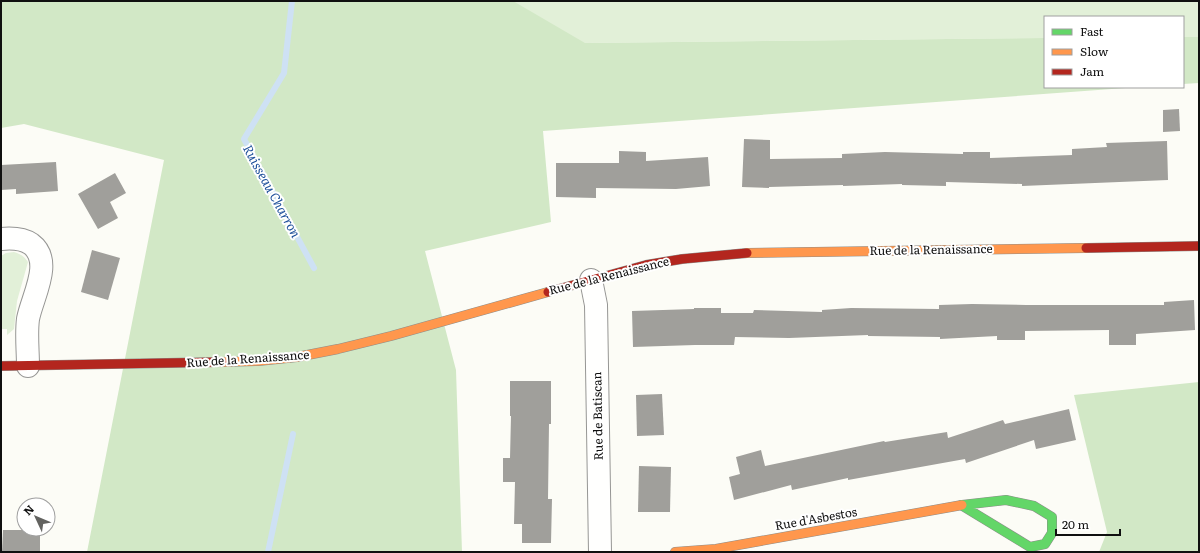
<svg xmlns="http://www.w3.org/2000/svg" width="1200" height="553" viewBox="0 0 1200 553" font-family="Literata,serif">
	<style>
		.green { fill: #e2f0d8 }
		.forest { fill: #d2e8c6 }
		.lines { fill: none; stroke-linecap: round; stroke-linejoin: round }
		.stream { stroke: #cee1f4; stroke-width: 6 }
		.building { fill: #a09f9b }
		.street-casing { stroke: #969694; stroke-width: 24 }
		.fast-casing { stroke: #8d8d8a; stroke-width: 10 }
		.slow-casing { stroke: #8d8d8a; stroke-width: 10 }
		.jam-casing { stroke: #8d8d8a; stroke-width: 10 }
		.street { stroke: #fffffe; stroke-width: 22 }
		.fast { stroke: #63d668; stroke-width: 9 }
		.slow { stroke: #ff974d; stroke-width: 9 }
		.jam { stroke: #b3261e; stroke-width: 9 }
		.labels { text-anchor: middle; stroke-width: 4; stroke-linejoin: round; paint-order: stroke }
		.street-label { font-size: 12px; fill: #101010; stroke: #fff }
		.water-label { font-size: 13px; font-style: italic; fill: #20519b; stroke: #fff }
	</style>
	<rect width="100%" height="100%" fill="#fcfcf6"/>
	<g class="green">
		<polygon points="1,1 1199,1 1199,37 1183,37 1183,17 1045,17 1045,38 585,43"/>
		<path d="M14,252c6,2 10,4 14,10l-11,39 -3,28 -7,6v-6h-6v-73l5,-3z"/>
	</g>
	<g class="forest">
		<polygon points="1,1 513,1 585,43 1045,38 1045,87 1139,87 543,131 551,222 425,251 456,370 462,552 87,552 164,160 24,124 1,128"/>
		<polygon points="1183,37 1199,37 1199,83 1183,84"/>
		<polygon points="1199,382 1199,552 1099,552 1107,532 1074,395"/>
	</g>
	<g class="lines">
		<g class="stream">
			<polyline points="292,1 284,73 244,139 314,268"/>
			<polyline points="268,552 293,434"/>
		</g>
	</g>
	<g class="building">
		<polygon points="1179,109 1180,131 1163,132 1163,110"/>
		<polygon points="744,139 770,140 770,159 842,158 842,154 885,152 963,154 963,152 990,152 990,158 1072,155 1072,149 1107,147 1106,143 1167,141 1168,180 1022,186 1022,184 946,182 946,186 902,185 902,184 843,186 843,185 769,187 769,188 742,187"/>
		<polygon points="619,151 646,152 646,161 708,157 710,186 676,189 596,188 596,198 556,197 556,163 619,163"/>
		<polygon points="56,162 58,191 16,194 16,189 1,190 1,165"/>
		<polygon points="115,173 126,193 110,202 118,218 98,229 78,194"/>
		<polygon points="92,250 120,258 108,300 81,292"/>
		<polygon points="1194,300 1195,330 1136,334 1136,345 1109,345 1109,330 1025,331 1025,340 997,340 997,336 940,339 940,337 868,336 868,335 789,338 735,337 734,345 695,345 633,347 632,311 694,309 694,308 721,308 721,313 753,313 754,310 822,312 822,310 851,308 939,309 939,305 972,304 1026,305 1164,305 1164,302"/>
		<polygon points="510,381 551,381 551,424 549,424 548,499 552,499 551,543 522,543 522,524 514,524 515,482 503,482 503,458 510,458 511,416 510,416"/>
		<polygon points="662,394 664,435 637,436 636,395"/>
		<polygon points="1069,409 1076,440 1036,449 1034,440 966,463 965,459 848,480 848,478 792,490 791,485 734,500 729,477 740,474 736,457 761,450 765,466 884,441 885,442 947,432 948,438 1003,420 1005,424"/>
		<polygon points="639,466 671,467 670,512 638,512"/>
		<polygon points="3,530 40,530 40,552 2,552"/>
	</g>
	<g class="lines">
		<defs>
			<g id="street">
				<path d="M1,239c10,-1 21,-1 30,5 23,17 1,53 -3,75 -2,15 0,32 0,47"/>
				<polyline points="591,280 596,305 600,552"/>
			</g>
			<polyline id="fast" points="961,505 1030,547 1045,544 1052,533 1052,517 1034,506 1006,500 962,505"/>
			<g id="slow">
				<polyline points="747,253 1086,248"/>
				<polyline points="222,362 258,361 297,357 338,349 391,336 548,292"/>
				<polyline points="675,552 716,549 962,505"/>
			</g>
			<g id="jam">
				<polyline points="1086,248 1199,246"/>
				<polyline points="548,292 646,265 682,259 747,253"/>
				<polyline points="1,366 222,362"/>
			</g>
		</defs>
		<use href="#street" class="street-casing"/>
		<use href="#fast" class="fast-casing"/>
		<use href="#slow" class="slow-casing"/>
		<use href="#jam" class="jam-casing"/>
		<use href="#street" class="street"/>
		<use href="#fast" class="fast"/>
		<use href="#slow" class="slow"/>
		<use href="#jam" class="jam"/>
	</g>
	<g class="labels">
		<g class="street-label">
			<text transform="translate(931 250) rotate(-1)" y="4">Rue de la Renaissance</text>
			<text transform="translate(609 276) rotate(-14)" y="4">Rue de la Renaissance</text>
			<text transform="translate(248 359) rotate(-4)" y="4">Rue de la Renaissance</text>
			<text transform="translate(598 416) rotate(-91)" y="4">Rue de Batiscan</text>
			<text transform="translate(816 519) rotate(-10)" y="4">Rue d'Asbestos</text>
		</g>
		<g class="water-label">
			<text transform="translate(272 191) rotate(61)" y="5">Ruisseau Charron</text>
		</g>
	</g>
	<rect width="1200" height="553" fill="none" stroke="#101010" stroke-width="4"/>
	<rect x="1044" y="16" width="140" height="72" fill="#ffffff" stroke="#9f9f9f"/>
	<rect x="1052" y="29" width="20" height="6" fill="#63d668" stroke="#9f9f9f"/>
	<text x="1080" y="36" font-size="12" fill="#101010">Fast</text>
	<rect x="1052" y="49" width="20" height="6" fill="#ff974d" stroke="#9f9f9f"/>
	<text x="1080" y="56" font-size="12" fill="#101010">Slow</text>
	<rect x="1052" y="69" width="20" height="6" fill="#b3261e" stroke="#9f9f9f"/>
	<text x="1080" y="76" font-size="12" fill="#101010">Jam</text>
	<g transform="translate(36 517) rotate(314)"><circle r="19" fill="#ffffff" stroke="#9f9f9f"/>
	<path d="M0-3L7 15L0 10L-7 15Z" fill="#636360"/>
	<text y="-6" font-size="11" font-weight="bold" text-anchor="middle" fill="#101010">N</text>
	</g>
	<path d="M1056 529v6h64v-6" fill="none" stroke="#101010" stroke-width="2"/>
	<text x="1062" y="529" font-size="12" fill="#101010" stroke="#ffffff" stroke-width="3" paint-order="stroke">20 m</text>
</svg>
